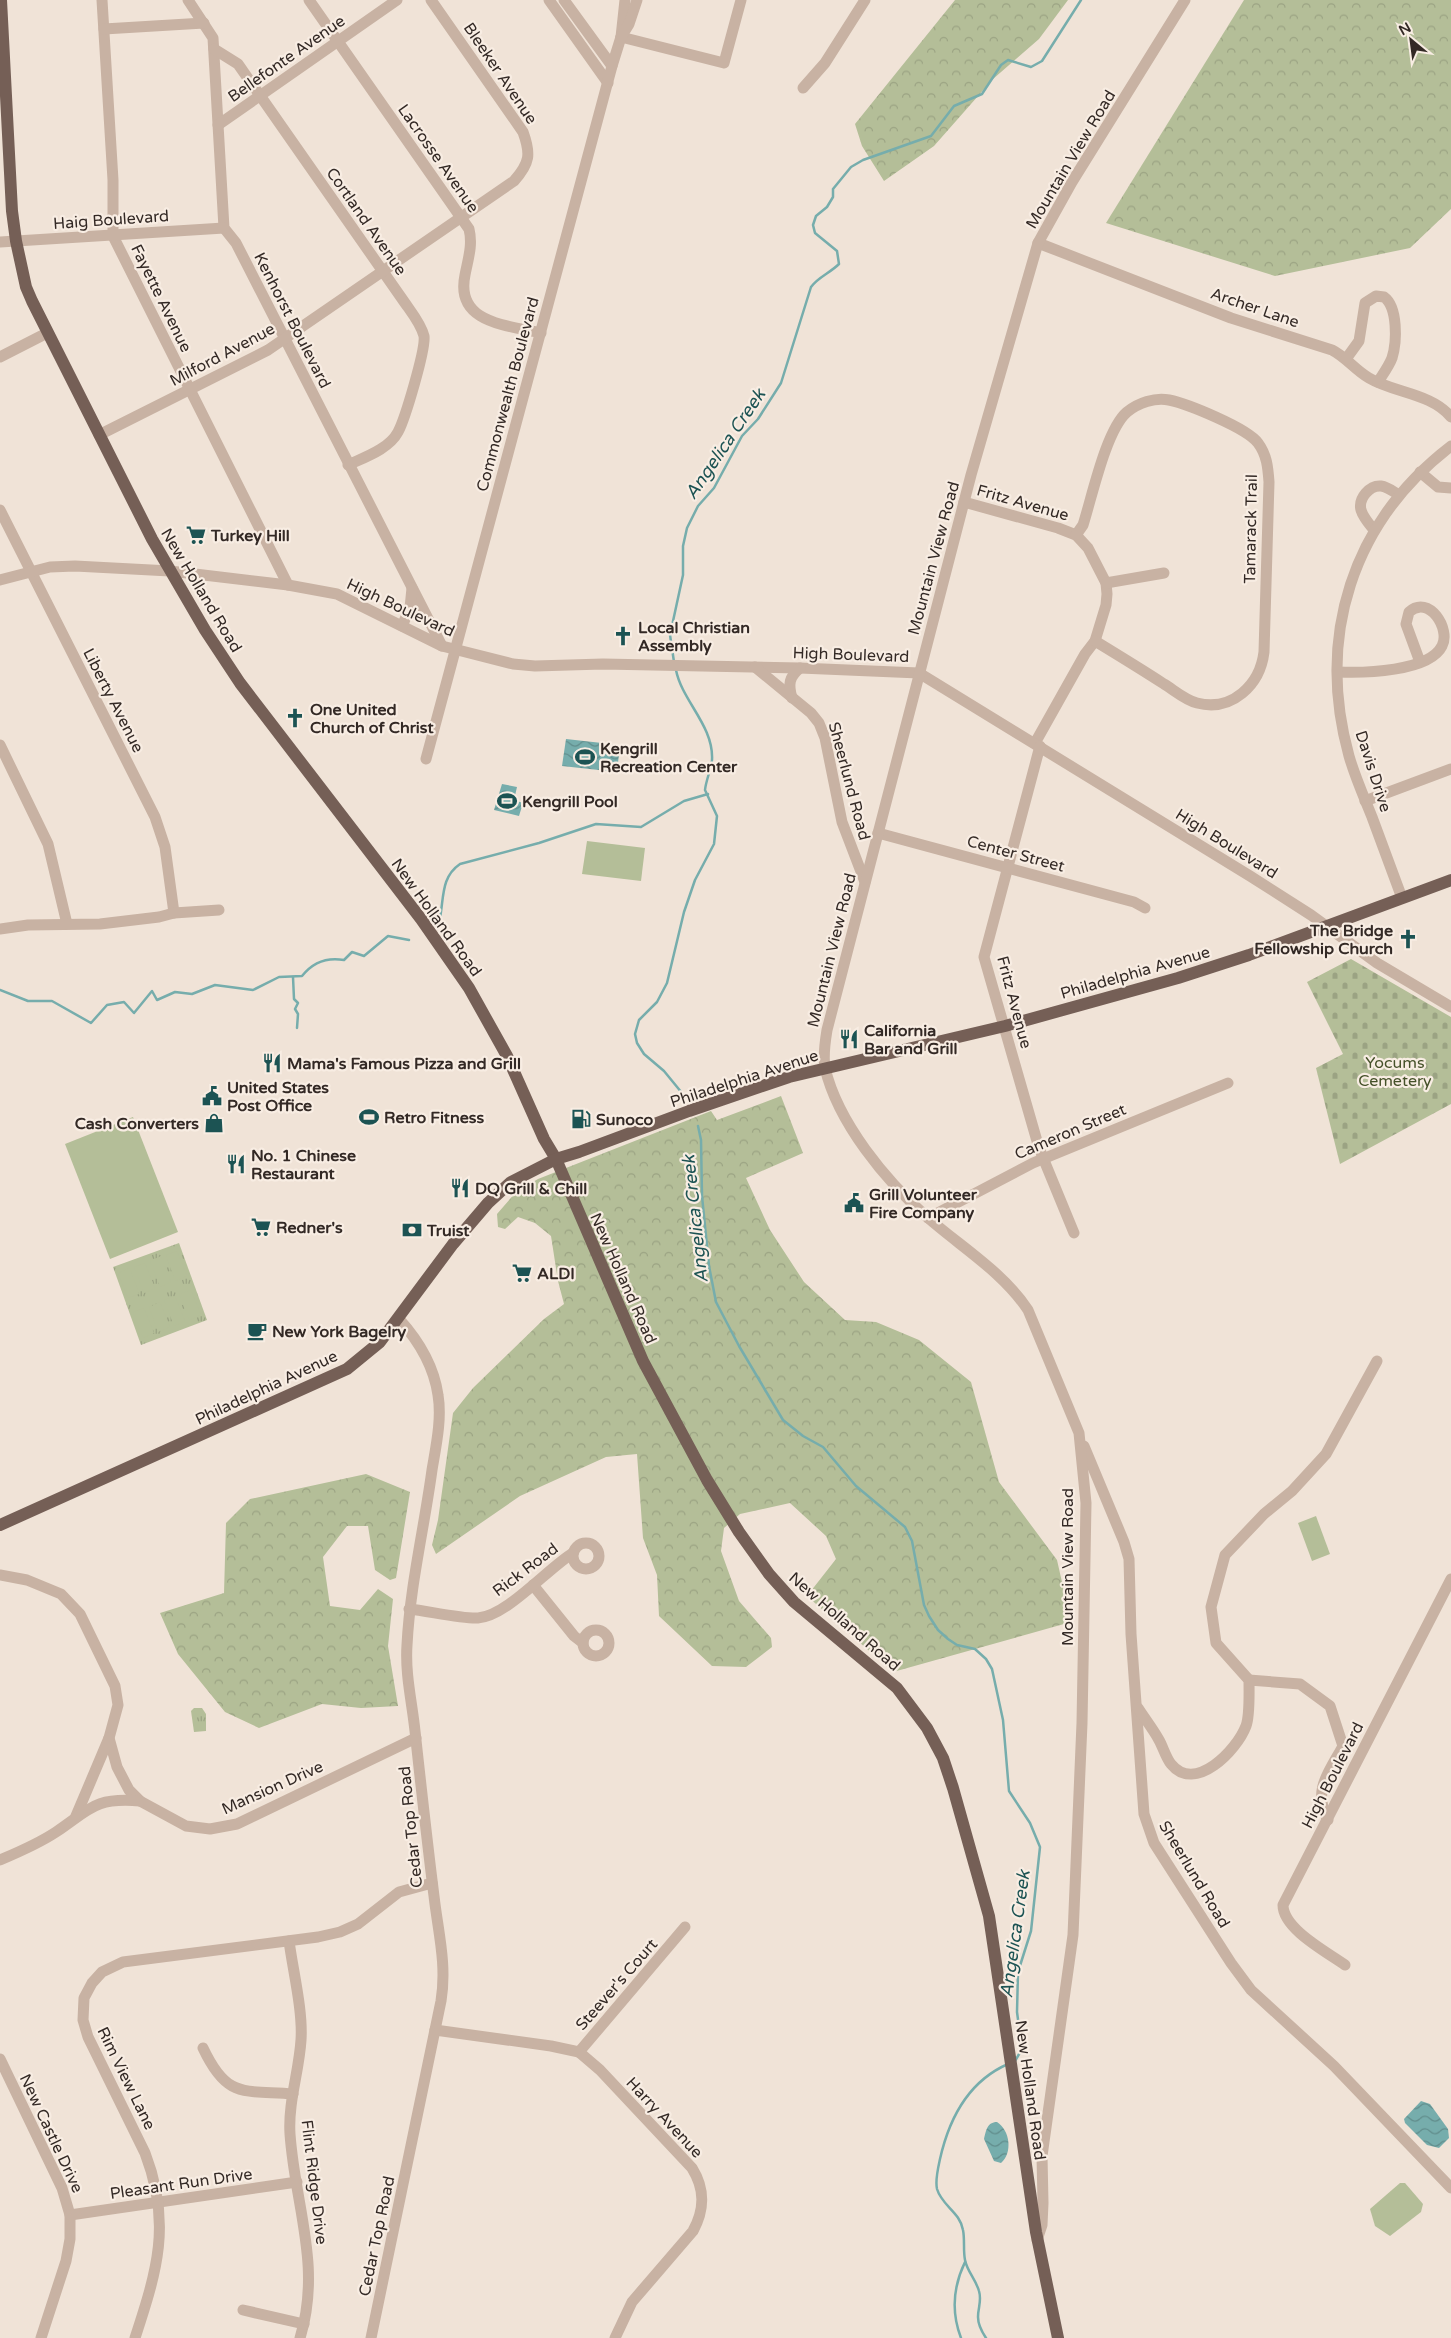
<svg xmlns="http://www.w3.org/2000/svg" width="1451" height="2338" viewBox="0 0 1451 2338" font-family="'Varela Round',sans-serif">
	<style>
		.forest { fill: url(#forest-crowns) }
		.cemetery { fill: url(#cemetery-stones) }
		.park { fill: url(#park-tufts) }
		.pitch { fill: #b4be98 }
		.water { fill: url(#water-waves) }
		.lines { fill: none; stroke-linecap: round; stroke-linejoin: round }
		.stream { stroke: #76adac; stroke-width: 2.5 }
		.minor { stroke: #c8b2a3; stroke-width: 11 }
		.major { stroke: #755f56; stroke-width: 12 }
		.labels { text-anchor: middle; stroke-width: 4.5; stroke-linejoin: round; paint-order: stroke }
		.street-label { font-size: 16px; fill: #332925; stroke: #f8ede3 }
		.poi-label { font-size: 16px; font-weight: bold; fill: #332925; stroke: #f8ede3; text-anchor: start }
		.park-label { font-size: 16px; fill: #455129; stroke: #f8ede3 }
		.water-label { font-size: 18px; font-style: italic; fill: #1c5353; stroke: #f8ede3 }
	</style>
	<defs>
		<pattern id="forest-crowns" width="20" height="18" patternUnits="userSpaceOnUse" patternTransform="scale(1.25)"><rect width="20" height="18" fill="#b4be98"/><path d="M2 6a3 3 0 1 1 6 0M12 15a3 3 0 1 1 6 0" fill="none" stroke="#9ba383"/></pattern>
		<pattern id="cemetery-stones" width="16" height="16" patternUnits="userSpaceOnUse" patternTransform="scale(1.25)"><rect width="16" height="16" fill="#b4be98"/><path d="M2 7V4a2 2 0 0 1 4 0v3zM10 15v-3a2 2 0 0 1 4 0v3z" fill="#9ba383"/></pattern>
		<pattern id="park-tufts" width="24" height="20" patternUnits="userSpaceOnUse" patternTransform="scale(1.25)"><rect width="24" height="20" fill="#b4be98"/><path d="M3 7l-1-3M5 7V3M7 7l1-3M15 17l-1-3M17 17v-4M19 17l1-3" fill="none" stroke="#9ba383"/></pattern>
		<pattern id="water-waves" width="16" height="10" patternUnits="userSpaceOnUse" patternTransform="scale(1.25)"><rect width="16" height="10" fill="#76adac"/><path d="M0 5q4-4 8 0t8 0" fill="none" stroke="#618d8c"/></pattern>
	</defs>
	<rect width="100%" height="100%" fill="#f0e3d7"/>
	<g class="forest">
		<polygon points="955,0 1068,0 1039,39 993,79 934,146 884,181 862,146 855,124"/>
		<polygon points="1244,0 1451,0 1451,209 1410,248 1275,276 1106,223"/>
		<polygon points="781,1096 803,1153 746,1178 770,1230 804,1282 845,1320 876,1322 919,1340 971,1382 999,1482 1057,1560 1071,1622 893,1672 807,1596 836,1559 826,1536 790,1503 740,1514 724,1528 721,1551 739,1601 771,1638 772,1647 746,1667 712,1666 659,1616 657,1575 643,1538 637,1454 606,1457 520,1496 436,1554 432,1545 438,1520 453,1413 473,1388 544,1319 564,1304 558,1281 551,1236 535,1223 518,1217 505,1229 498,1227 497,1214 516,1192 538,1179 711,1111 717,1120"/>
		<polygon points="366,1474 410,1492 396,1578 390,1580 375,1570 368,1526 347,1526 323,1557 330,1606 360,1610 378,1589 393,1599 388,1646 398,1706 361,1708 322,1704 259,1728 225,1712 178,1654 160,1613 224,1593 226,1523 250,1499"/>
	</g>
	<polygon class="cemetery" points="1351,959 1451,1017 1451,1104 1340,1164 1316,1068 1343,1054 1307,982"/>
	<g class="park">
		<polygon points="179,1243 207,1320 141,1345 113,1267"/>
		<polygon points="194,1708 202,1708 206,1714 206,1731 194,1732 191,1711"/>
	</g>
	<g class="pitch">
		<polygon points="587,841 645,848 641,881 582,874"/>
		<polygon points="133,1117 178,1232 110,1259 65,1144"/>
		<polygon points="177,1251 187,1276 175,1281 166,1255"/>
		<polygon points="161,1256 171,1282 160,1287 150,1261"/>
		<polygon points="145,1263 155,1288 144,1293 134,1267"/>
		<polygon points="130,1268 139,1294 128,1298 118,1273"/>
		<polygon points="191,1290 201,1315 189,1320 179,1294"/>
		<polygon points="175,1296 185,1321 174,1326 164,1300"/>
		<polygon points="160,1302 170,1327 158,1332 149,1307"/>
		<polygon points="144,1308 154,1333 143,1338 133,1312"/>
		<polygon points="1316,1516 1330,1554 1312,1561 1298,1523"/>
		<polygon points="1400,2183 1405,2183 1423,2204 1421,2212 1390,2236 1375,2226 1370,2209"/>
	</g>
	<g class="water">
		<polygon points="566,739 620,745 617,772 562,766"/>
		<polygon points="502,784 517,787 514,800 523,803 519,816 494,810"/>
		<polygon points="1421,2101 1430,2104 1448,2129 1449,2138 1439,2148 1427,2145 1405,2123 1404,2119"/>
		<path d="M997,2122c13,8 16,31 4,41l-7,-2 -10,-22c2,-8 3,-17 13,-17z"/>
	</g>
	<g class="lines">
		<g class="stream">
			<path d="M674,662l-4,-27 13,-60v-29l4,-18 11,-22 16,-18 28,-52 16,-17 23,-36 30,-96c7,-10 19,-14 28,-23l-2,-13 -22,-18 -2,-8 3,-9 11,-9 6,-10v-8l18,-22 12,-7 68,-24 23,-30 28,-12 19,-29 7,-5 23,7 11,-6 39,-61"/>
			<path d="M676,670c6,31 38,56 36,90 -1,10 -6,20 -7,30l12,26 -3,28 -19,36 -11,32 -17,71 -10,19 -18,18 -4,14 2,9 7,11 20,17 18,22"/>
			<path d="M440,918c4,-21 1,-41 20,-54l79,-21 57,-19 45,3 43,-26 24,-7"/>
			<polyline points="293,977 294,999 298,1003 295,1009 298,1014 297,1028"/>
			<path d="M0,990l28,11h24l39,22 16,-18 17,-3 10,11 18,-22 5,9 18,-8 17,2 23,-9 38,5 26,-13 23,-1c11,-14 25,-19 42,-16l8,-8 12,4 24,-20 21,4"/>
			<polyline points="698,1126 701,1140 702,1196 709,1266 716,1302 739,1346 783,1420 803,1436 823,1447 856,1486 905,1527 912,1541 924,1605 929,1616 938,1630 948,1639 957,1645 975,1649 986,1659 992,1669 1003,1720 1009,1791 1030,1823 1040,1847 1031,1931 1018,1972 1017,2012 1022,2049 1015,2061"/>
			<path d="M961,2338c-10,-26 -8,-51 4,-76"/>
			<path d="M986,2338c-4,-6 -8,-14 -8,-21 0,-10 4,-16 1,-26 -3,-11 -12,-20 -14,-31 -2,-10 0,-20 -2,-30 -3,-18 -21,-24 -26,-41 -2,-9 1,-21 3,-30 9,-40 29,-78 68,-95"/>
		</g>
		<g class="minor">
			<polyline points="102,0 113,180 113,236 288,585"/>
			<polyline points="188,0 213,38 224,228 236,243 442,646"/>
			<path d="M309,0l160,229c4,16 -1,30 -4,46 -10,48 41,50 76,58"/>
			<polyline points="549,0 608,83"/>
			<polyline points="564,0 612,66"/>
			<polyline points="104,29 204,23"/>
			<polyline points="621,37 724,63 741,0"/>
			<polyline points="621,37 625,0"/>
			<path d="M214,49l24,15 167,239c7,10 16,21 19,33 2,13 -19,83 -26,96 -9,17 -33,25 -50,33"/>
			<polyline points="803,88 825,63 865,0"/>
			<polyline points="218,125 397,0"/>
			<polyline points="0,242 224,228"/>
			<path d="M1038,243l193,75 101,32c14,7 23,20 37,28 25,15 62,15 82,39"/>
			<polyline points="0,357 47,333"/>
			<path d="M1346,359l13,-18 6,-38 11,-7 8,1c14,10 13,45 8,61 -3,8 -9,16 -14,24"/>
			<path d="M99,435l169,-85 246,-169c16,-18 17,-27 9,-49l-92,-132"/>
			<polyline points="1420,472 1438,487 1451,488"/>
			<polyline points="964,502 1058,528 1076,535 1088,548 1106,583 1107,594 1106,605 1095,641 1085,654 1035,743"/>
			<polyline points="0,510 155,817 165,847 174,913"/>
			<path d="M1374,530c-5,-6 -11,-13 -13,-20 -3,-12 9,-25 20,-24 7,1 13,6 18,9"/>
			<path d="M1076,535l7,-10c9,-28 23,-95 44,-113 11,-9 28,-15 42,-12 19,4 78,28 89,43 9,12 10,25 11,39l-5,170c-4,33 -32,60 -67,51 -12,-3 -23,-13 -33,-19 -23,-15 -46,-29 -69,-43"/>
			<polyline points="0,580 50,567 75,566 170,571 288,585 337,594 442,646 513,664 535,666 603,664 800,668 919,673 1250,876 1311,915 1377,963 1451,1007"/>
			<polyline points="1106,583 1164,573"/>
			<polyline points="402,626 410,608 412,588"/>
			<polyline points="755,667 811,713 819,723 825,738 842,822 865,882"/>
			<path d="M1338,672c25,1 91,0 104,-26 9,-17 -13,-52 -33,-34l-3,12 14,38"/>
			<path d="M792,698c-4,-14 -3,-21 8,-30"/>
			<polyline points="0,745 48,844 67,924"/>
			<polyline points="1040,746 984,957 1039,1148 1074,1233"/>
			<polyline points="426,759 612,66 621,37 629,24 637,0"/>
			<polyline points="1365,801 1451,769"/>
			<polyline points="878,833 1134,902 1145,908"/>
			<path d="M1402,898c-10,-27 -20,-54 -30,-81 -8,-20 -17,-40 -23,-61 -33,-120 3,-234 102,-310"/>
			<polyline points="0,929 28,925 100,924 159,917 174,913 219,910"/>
			<polyline points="928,1218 1033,1163 1228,1083"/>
			<polyline points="1084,1446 1124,1542 1129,1559 1131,1634 1144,1814 1154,1843 1231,1963 1251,1990 1334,2066 1451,2188"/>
			<circle cx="586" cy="1556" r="13"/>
			<polyline points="0,1575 27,1580 61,1594 80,1614 115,1686 118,1705 109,1738 117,1767 129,1790 140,1801 186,1826 210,1829 237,1824 416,1738"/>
			<polyline points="533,1585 574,1636 583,1643"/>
			<path d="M409,1609c19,2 53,10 69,9 29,-2 69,-49 95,-65"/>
			<circle cx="596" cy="1643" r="13"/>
			<path d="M1249,1680l51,4 30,22 13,40c-14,26 -31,44 -15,74"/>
			<path d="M1138,1708c7,11 15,21 21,32 4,7 7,18 12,24 24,30 66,-14 75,-38 4,-10 3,-34 3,-46l-33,-37 -5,-36 14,-52 39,-41 28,-23 34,-37 51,-93"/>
			<polyline points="76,1816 109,1738"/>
			<path d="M0,1860c19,-8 38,-16 56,-28 34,-23 39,-35 84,-31"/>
			<path d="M289,1941c4,30 14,70 12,99 -2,32 -13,62 -11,94 5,72 32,132 10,204"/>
			<path d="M1345,1965c-18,-13 -62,-36 -62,-60l168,-326"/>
			<polyline points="435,2030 551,2046 579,2052 685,1927"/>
			<path d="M203,2048c24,51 40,42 90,46"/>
			<path d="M579,2052l21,18 92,98c13,21 13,41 1,63l-61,71 -17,36"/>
			<polyline points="0,2059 62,2188 70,2215 70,2239 66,2261 41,2338"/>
			<polyline points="70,2215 297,2182"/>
			<path d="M1037,2240l5,-15 1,-22 -1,-47 31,-221 9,-212 4,-220 -7,-70 -51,-123c-25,-38 -67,-63 -101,-93 -41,-36 -89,-94 -102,-149 -2,-12 0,-26 2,-38l144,-555 67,-232 34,-61 113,-182"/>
			<polyline points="243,2310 304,2324"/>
			<path d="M135,2338c22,-67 37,-115 10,-185l-57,-116 -5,-17 1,-22 8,-15 10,-11 21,-10 195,-25 22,-5 18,-8 41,-32 33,-9"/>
			<path d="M371,2338l70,-337c6,-37 -3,-69 -7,-105 -7,-55 -13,-110 -19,-165 -3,-29 -10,-57 -8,-86 3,-59 17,-116 25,-175 4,-24 10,-51 6,-75 -4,-28 -20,-55 -39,-76"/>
		</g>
		<g class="major">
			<polyline points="1,0 12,211 16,241 26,287 32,301 152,539 205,630 240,683 421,919 469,988 507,1056 544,1139 556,1159 643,1361 707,1480 739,1532 769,1574 794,1602 897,1688 927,1728 943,1758 953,1788 989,1916 1036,2232 1058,2338"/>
			<polyline points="0,1525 347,1369 380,1342 453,1244 488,1203 511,1182 556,1159 579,1152 689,1111 789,1077 1005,1026 1178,978 1249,955 1451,880"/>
		</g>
	</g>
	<defs>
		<symbol id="supermarket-bare" viewBox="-9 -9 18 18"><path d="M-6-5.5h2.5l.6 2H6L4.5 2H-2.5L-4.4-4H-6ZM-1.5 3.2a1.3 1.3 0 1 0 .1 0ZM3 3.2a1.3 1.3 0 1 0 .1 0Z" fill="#1c5353" stroke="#f8ede3" stroke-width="2.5" paint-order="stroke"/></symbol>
		<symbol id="church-bare" viewBox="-9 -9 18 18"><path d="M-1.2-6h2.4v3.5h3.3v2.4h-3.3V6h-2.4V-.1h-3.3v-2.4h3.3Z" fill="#1c5353" stroke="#f8ede3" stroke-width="2.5" paint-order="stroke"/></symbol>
		<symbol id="stadium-bare" viewBox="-9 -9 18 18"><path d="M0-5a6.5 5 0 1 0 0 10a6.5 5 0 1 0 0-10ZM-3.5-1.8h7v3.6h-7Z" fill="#1c5353" stroke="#f8ede3" stroke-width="2.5" paint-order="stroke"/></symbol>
		<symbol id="restaurant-bare" viewBox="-9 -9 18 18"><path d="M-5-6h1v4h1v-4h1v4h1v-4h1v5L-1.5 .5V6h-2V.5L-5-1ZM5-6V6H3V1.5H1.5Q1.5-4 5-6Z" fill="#1c5353" stroke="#f8ede3" stroke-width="2.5" paint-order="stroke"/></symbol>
		<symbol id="civic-bare" viewBox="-9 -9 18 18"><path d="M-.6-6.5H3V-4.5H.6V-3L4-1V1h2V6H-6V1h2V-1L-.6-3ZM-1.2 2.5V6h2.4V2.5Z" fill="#1c5353" stroke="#f8ede3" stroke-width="2.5" paint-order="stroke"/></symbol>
		<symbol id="fuel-bare" viewBox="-9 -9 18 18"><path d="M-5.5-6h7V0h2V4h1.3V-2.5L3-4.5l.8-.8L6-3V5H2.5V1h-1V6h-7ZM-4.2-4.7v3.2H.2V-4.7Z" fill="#1c5353" stroke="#f8ede3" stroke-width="2.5" paint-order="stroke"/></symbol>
		<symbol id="shop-bare" viewBox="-9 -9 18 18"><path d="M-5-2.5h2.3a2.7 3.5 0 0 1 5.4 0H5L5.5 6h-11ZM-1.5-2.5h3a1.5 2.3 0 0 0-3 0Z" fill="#1c5353" stroke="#f8ede3" stroke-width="2.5" paint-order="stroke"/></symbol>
		<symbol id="bank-bare" viewBox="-9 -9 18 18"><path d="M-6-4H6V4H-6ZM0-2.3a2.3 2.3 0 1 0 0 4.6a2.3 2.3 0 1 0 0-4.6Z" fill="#1c5353" stroke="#f8ede3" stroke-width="2.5" paint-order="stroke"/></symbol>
		<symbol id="cafe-bare" viewBox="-9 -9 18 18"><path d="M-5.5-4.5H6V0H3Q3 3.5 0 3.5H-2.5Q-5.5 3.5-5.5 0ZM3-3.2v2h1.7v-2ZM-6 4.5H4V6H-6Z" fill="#1c5353" stroke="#f8ede3" stroke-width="2.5" paint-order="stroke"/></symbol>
	</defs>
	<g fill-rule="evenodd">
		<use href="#supermarket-bare" x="182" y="521" width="28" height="28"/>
		<use href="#church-bare" x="609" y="622" width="28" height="28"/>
		<use href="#church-bare" x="281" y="704" width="28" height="28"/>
		<use href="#stadium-bare" x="571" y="743" width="28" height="28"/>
		<use href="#stadium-bare" x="493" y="787" width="28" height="28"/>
		<use href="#church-bare" x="1394" y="925" width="28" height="28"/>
		<use href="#restaurant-bare" x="835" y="1025" width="28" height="28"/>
		<use href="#restaurant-bare" x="258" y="1049" width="28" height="28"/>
		<use href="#civic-bare" x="198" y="1082" width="28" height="28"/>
		<use href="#stadium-bare" x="355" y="1103" width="28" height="28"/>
		<use href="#fuel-bare" x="567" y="1105" width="28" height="28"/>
		<use href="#shop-bare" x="200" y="1109" width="28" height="28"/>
		<use href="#restaurant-bare" x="222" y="1150" width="28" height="28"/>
		<use href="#restaurant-bare" x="446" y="1174" width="28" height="28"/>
		<use href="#civic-bare" x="840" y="1189" width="28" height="28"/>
		<use href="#supermarket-bare" x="247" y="1213" width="28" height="28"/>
		<use href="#bank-bare" x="398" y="1216" width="28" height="28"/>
		<use href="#supermarket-bare" x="508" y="1259" width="28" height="28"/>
		<use href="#cafe-bare" x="243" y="1317" width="28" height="28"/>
	</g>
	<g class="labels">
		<g class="street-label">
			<text transform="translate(286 58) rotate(-35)" y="6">Bellefonte Avenue</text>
			<text transform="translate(501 73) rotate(56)" y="6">Bleeker Avenue</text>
			<text transform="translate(439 158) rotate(55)" y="6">Lacrosse Avenue</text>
			<text transform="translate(1070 159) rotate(-59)" y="6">Mountain View Road</text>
			<text transform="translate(111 219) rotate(-4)" y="6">Haig Boulevard</text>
			<text transform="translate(367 221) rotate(55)" y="6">Cortland Avenue</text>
			<text transform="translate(162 298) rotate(64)" y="6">Fayette Avenue</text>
			<text transform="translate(1255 307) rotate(19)" y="6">Archer Lane</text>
			<text transform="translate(293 320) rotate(63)" y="6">Kenhorst Boulevard</text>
			<text transform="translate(222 354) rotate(-28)" y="6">Milford Avenue</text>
			<text transform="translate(507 394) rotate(-75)" y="6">Commonwealth Boulevard</text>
			<text transform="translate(1023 502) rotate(16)" y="6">Fritz Avenue</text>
			<text transform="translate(1250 529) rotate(-89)" y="6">Tamarack Trail</text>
			<text transform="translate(933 558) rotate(-75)" y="6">Mountain View Road</text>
			<text transform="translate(202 590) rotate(59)" y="6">New Holland Road</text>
			<text transform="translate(401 607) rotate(25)" y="6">High Boulevard</text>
			<text transform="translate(851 654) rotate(2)" y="6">High Boulevard</text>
			<text transform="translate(114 700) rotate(63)" y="6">Liberty Avenue</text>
			<text transform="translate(1374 771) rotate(72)" y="6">Davis Drive</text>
			<text transform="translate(850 781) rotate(75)" y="6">Sheerlund Road</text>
			<text transform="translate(1227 843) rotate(32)" y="6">High Boulevard</text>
			<text transform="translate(1016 853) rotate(15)" y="6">Center Street</text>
			<text transform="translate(437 917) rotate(54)" y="6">New Holland Road</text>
			<text transform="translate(831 950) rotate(-76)" y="6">Mountain View Road</text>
			<text transform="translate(1135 972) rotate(-16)" y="6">Philadelphia Avenue</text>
			<text transform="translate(1015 1002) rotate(75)" y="6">Fritz Avenue</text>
			<text transform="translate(744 1078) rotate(-18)" y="6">Philadelphia Avenue</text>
			<text transform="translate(1070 1131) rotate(-23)" y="6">Cameron Street</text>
			<text transform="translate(624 1278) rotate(66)" y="6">New Holland Road</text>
			<text transform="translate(266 1387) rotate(-25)" y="6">Philadelphia Avenue</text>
			<text transform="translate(1067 1567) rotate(-90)" y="6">Mountain View Road</text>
			<text transform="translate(525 1569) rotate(-37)" y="6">Rick Road</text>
			<text transform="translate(845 1621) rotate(41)" y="6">New Holland Road</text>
			<text transform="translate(1332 1775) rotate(-63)" y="6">High Boulevard</text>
			<text transform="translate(272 1787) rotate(-24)" y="6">Mansion Drive</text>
			<text transform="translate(410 1827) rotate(-96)" y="6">Cedar Top Road</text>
			<text transform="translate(1195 1874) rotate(59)" y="6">Sheerlund Road</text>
			<text transform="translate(616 1984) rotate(-49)" y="6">Steever's Court</text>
			<text transform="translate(127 2078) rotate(64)" y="6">Rim View Lane</text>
			<text transform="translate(1031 2090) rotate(82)" y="6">New Holland Road</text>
			<text transform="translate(665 2117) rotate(47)" y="6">Harry Avenue</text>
			<text transform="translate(52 2133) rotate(65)" y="6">New Castle Drive</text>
			<text transform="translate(315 2182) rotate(83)" y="6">Flint Ridge Drive</text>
			<text transform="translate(181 2183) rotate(-8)" y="6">Pleasant Run Drive</text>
			<text transform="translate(376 2236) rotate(-78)" y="6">Cedar Top Road</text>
		</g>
		<g class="poi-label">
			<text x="211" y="541">Turkey Hill</text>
			<text x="638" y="633">Local Christian<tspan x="638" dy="18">Assembly</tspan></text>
			<text x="310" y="715">One United<tspan x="310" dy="18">Church of Christ</tspan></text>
			<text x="600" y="754">Kengrill<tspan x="600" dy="18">Recreation Center</tspan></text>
			<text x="522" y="807">Kengrill Pool</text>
			<text x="1393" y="936" text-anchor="end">The Bridge<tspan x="1393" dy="18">Fellowship Church</tspan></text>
			<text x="864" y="1036">California<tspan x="864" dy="18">Bar and Grill</tspan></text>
			<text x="287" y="1069">Mama's Famous Pizza and Grill</text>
			<text x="227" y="1093">United States<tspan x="227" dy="18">Post Office</tspan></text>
			<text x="384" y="1123">Retro Fitness</text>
			<text x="596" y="1125">Sunoco</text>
			<text x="199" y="1129" text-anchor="end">Cash Converters</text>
			<text x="251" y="1161">No. 1 Chinese<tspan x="251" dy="18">Restaurant</tspan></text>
			<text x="475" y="1194">DQ Grill &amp; Chill</text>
			<text x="869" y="1200">Grill Volunteer<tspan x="869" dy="18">Fire Company</tspan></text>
			<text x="276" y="1233">Redner's</text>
			<text x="427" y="1236">Truist</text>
			<text x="537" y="1279">ALDI</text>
			<text x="272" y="1337">New York Bagelry</text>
		</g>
		<g class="park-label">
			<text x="1395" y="1068">Yocums<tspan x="1395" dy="18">Cemetery</tspan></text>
		</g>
		<g class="water-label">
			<text transform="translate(725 444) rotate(-56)" y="6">Angelica Creek</text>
			<text transform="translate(695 1219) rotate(-96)" y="6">Angelica Creek</text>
			<text transform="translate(1015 1934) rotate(-82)" y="6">Angelica Creek</text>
		</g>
	</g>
	<g transform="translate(1411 40) rotate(331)" stroke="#f8ede3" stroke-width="4" paint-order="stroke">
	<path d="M0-4L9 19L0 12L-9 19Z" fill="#332925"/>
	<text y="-8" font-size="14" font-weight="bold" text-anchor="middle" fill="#332925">N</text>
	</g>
</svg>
